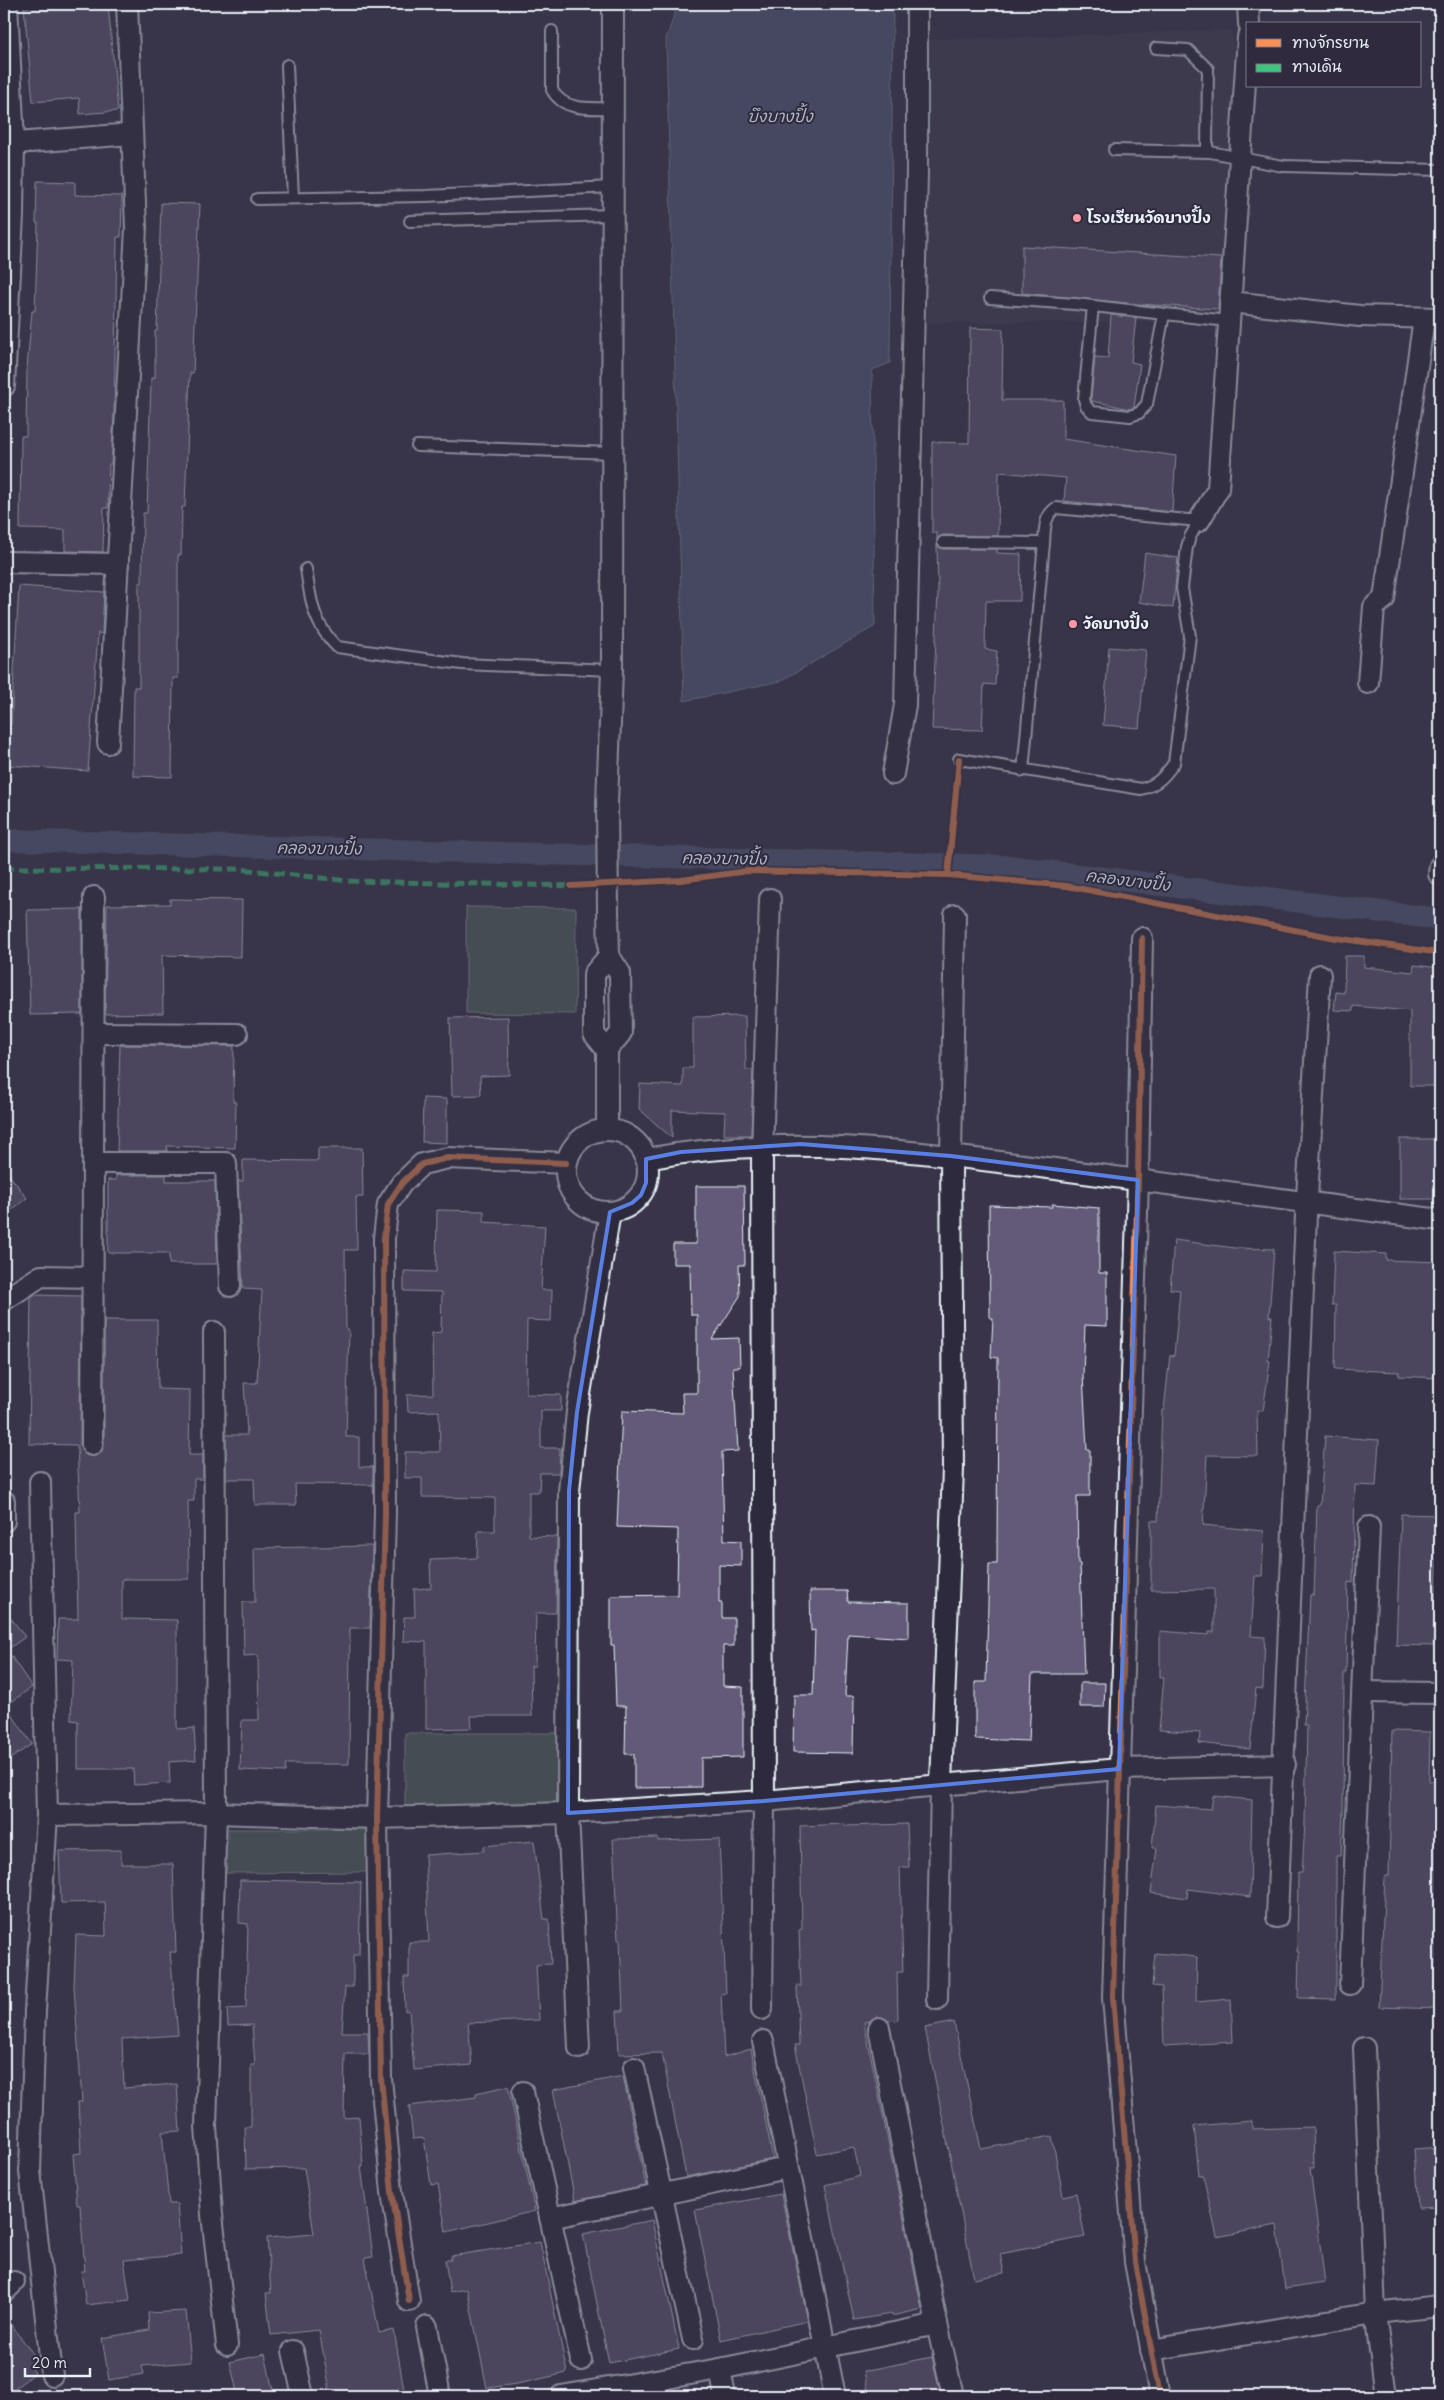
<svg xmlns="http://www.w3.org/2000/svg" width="1444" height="2400" viewBox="0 0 1444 2400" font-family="Delius,'Playpen Sans Thai',sans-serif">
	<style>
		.built { fill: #453f57 }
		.green { fill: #566861; stroke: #9facac }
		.water { fill: #54607c; stroke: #8f9aae }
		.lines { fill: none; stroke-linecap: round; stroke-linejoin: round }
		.canal { stroke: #54607c; stroke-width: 22 }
		.building { fill: #625a78; stroke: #e8f1f8 }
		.service-casing { stroke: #e8f1f8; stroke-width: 14 }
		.minor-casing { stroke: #e8f1f8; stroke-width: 24 }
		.service { stroke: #2f2a3d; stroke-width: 10 }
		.minor { stroke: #2f2a3d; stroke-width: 20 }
		.quiet { stroke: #40c37c; stroke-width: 5; stroke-dasharray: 10 5; stroke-linecap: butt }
		.cycleway-casing { stroke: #2f2a3d; stroke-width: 9 }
		.cycleway { stroke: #f78f57; stroke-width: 6 }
		.marked { fill: none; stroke: #5a7fe2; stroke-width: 4; stroke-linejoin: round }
		.poi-dot { fill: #ff9aa2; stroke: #2f2a3d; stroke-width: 2 }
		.labels { text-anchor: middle; stroke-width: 4; stroke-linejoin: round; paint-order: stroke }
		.poi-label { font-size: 15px; font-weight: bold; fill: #e8f1f8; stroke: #2f2a3d; text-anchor: start }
		.water-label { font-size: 16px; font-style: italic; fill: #adb7c6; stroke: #2f2a3d }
	</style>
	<rect width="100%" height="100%" fill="#393449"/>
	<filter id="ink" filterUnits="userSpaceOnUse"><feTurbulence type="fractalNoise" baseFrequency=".02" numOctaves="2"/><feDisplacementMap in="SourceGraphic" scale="10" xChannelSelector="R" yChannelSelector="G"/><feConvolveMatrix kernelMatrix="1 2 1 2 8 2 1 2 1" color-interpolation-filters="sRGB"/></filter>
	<g filter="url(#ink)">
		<polygon class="built" points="1232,30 1243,116 1228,321 924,323 912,40"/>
		<g class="green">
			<polygon points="466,907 576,908 575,1014 466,1013"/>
			<polygon points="405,1733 558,1733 559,1809 405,1809"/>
			<polygon points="226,1829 368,1829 368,1872 226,1873"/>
		</g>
		<polygon class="water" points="678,4 893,4 890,363 872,370 875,626 781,681 684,701 666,39"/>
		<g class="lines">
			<polyline class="canal" points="4,840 1007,866 1440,919"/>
		</g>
		<g class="building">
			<polygon points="67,4 108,4 118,111 80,114 79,98 33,102 24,7"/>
			<polygon points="37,181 75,182 75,195 122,196 121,237 117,237 114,417 111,464 109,464 108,508 104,508 103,552 65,551 65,530 20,529 21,436 26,436 27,368 32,311 35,311 38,223 36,223"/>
			<polygon points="161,203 200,204 193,373 190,373 185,507 182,507 181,555 178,555 178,678 173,678 172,777 133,776 134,687 139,687 139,583 142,583 143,513 147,513 151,378 155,378 155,331 157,331"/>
			<polygon points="1022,246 1221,258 1218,309 1137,304 1022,293"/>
			<polygon points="1111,315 1136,318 1131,362 1140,364 1134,407 1130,409 1092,401 1091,398 1095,357 1108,358"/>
			<polygon points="970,328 1003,329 1002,400 1063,400 1063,439 1176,456 1172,512 1064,501 1066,478 999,472 998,536 943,535 937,540 937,533 932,533 932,442 969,443"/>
			<polygon points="937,545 943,549 997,549 997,553 1021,554 1020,601 986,601 985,649 997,651 995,685 984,684 982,730 932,729 938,592"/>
			<polygon points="1145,553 1178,558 1173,608 1139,602"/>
			<polygon points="19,586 104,592 102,634 98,633 88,771 6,765 8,724 11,724"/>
			<polygon points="1109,647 1146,650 1139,728 1103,725"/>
			<polygon points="170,899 242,900 241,957 162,955 163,1013 105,1014 107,905 170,904"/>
			<polygon points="82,909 82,1014 30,1015 27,910"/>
			<polygon points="1345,956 1364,956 1364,967 1413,972 1414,965 1440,968 1440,1086 1410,1086 1410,1011 1353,1006 1353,1011 1334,1010 1336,992 1344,993"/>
			<polygon points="745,1016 746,1070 753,1070 751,1135 724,1135 725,1112 672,1110 672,1138 639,1109 640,1084 683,1086 683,1068 693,1068 693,1017"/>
			<polygon points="508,1017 509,1075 480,1076 481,1095 452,1096 450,1018"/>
			<polygon points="120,1045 234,1046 233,1102 236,1102 235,1148 167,1146 167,1151 117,1151"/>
			<polygon points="423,1098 447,1099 447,1143 422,1142"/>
			<rect x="1400" y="1139" width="40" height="60"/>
			<polygon points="318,1148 362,1148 363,1197 356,1197 357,1250 345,1250 346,1330 349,1330 346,1437 359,1437 359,1467 373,1467 373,1485 295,1484 296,1505 255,1505 254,1479 226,1479 226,1435 247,1435 244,1383 257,1383 262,1290 243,1289 238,1181 243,1181 243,1160 318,1161"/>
			<polygon points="4,1168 27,1198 4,1216"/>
			<polygon points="116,1175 166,1175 166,1181 215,1181 217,1264 169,1264 169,1253 108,1253 108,1180 116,1180"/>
			<polygon points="696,1186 744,1186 745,1265 739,1265 740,1296 712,1339 739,1338 740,1367 733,1367 738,1451 722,1452 724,1540 741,1541 741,1566 719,1565 719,1603 722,1603 722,1618 734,1618 734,1646 723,1646 723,1686 743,1687 743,1757 701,1758 701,1787 634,1788 634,1754 625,1754 626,1706 616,1706 614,1645 611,1645 611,1596 677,1595 678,1529 617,1527 622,1411 683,1413 682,1393 697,1393 697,1315 691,1315 690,1264 673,1264 673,1244 696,1244"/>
			<polygon points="1052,1204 1099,1208 1099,1273 1107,1273 1107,1326 1085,1325 1083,1375 1087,1450 1090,1450 1090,1496 1077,1496 1078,1563 1080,1564 1084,1674 1032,1674 1029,1741 975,1739 975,1682 986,1682 989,1564 997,1564 998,1358 991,1357 993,1318 990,1318 989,1205 1052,1207"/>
			<polygon points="437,1210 484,1211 484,1222 545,1226 541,1290 552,1290 551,1321 527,1320 526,1394 561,1395 561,1411 541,1411 541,1448 560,1448 559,1473 540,1473 539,1492 529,1492 529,1536 557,1537 556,1613 536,1613 535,1666 531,1666 532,1716 471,1716 472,1728 426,1729 426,1642 403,1641 404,1617 415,1617 414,1589 431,1588 430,1560 477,1558 478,1531 495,1531 495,1498 422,1497 422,1478 405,1478 405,1452 440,1452 439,1411 408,1412 407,1395 433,1394 432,1333 441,1332 442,1292 404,1291 404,1271 436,1272"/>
			<polygon points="1174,1240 1235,1248 1274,1249 1269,1317 1272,1317 1268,1361 1270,1361 1263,1411 1257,1411 1258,1456 1207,1455 1203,1525 1264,1531 1262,1576 1255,1576 1251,1636 1265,1637 1263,1689 1256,1688 1250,1749 1199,1743 1200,1733 1159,1730 1164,1677 1160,1677 1160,1631 1209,1635 1209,1632 1214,1632 1214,1589 1151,1590 1151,1520 1158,1521 1162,1410 1164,1410 1170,1355 1174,1356 1180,1290 1170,1289"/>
			<polygon points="1334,1251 1386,1254 1386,1260 1440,1262 1440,1378 1399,1376 1399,1372 1335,1369 1336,1305 1332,1305"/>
			<polygon points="34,1295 81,1296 80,1445 86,1455 97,1455 104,1446 104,1320 157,1320 158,1389 190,1390 189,1455 203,1455 203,1479 194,1479 194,1501 188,1501 189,1579 122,1579 122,1619 177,1620 177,1729 194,1728 196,1760 169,1762 170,1783 134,1785 133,1769 78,1769 78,1721 71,1720 73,1660 57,1659 58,1619 78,1619 76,1512 80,1512 77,1445 29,1444 31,1297"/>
			<polygon points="1325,1436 1379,1440 1376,1486 1355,1485 1353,1583 1348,1582 1346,1672 1344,1672 1343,1812 1341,1856 1336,1856 1336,1999 1298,1998 1299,1952 1297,1952 1298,1872 1302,1872 1305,1823 1307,1725 1304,1725 1310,1595 1314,1595 1317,1505 1320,1505"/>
			<polygon points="1401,1514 1440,1515 1433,1646 1396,1645"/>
			<polygon points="372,1546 370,1628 350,1628 349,1764 286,1764 285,1772 240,1770 242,1720 259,1720 258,1655 244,1656 243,1602 255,1602 254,1548"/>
			<polygon points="810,1591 847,1591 848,1602 909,1603 909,1638 848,1634 845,1696 854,1696 853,1753 793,1752 794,1695 813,1695 815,1630 811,1631"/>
			<polygon points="4,1609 25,1637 7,1650 32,1687 6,1706 32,1744 4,1763"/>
			<polygon points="1080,1683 1105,1683 1104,1707 1080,1707"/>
			<polygon points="1392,1731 1430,1732 1429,1781 1440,1781 1440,2009 1379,2007 1385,1876 1389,1876"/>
			<polygon points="1213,1796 1252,1800 1250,1897 1188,1889 1187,1898 1151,1893 1157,1848 1152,1848 1156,1805 1211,1809"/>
			<polygon points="845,1824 845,1826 907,1824 909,1867 900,1867 903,1972 897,1972 898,2020 888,2021 877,2016 870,2021 864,2022 922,2309 892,2316 891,2314 854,2320 825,2185 860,2176 854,2147 817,2154 795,2045 799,2045 797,1986 801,1986 799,1930 802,1929 800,1826"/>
			<polygon points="658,1838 658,1841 719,1839 726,1993 721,1994 724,2057 751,2049 773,2159 686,2177 662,2053 619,2054 617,2011 623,2011 620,1940 618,1940 613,1839"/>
			<polygon points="534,1841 544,1919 549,1919 551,1964 536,1965 539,2020 468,2023 472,2065 414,2070 409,2010 405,2011 404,1977 409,1977 409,1942 429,1942 425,1855 484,1851 484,1846"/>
			<polygon points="121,1850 121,1864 173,1864 176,1952 170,1952 178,2035 122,2039 124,2088 177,2084 180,2131 162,2132 169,2204 177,2204 181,2255 124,2260 130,2300 86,2305 81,2271 85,2271 80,2205 77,2205 73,2154 81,2153 78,2102 82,2102 74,1987 76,1935 106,1936 105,1902 61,1903 59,1851"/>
			<polygon points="240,1880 361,1882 359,1955 353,1955 353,1987 345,1987 342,2032 368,2032 369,2054 345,2054 344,2118 359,2117 363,2166 361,2166 373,2257 365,2258 379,2333 394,2330 405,2396 331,2396 319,2330 271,2335 266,2293 271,2293 267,2238 314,2234 304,2168 246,2169 245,2127 251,2127 251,2065 255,2065 252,2025 228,2026 227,2009 246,2008 248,1924 239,1923"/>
			<polygon points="1155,1953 1197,1957 1196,2002 1231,1999 1233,2042 1164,2046 1162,1987 1152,1986"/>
			<polygon points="954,2022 981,2149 1052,2136 1063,2196 1076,2193 1085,2237 1000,2254 1004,2273 974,2279 925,2028"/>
			<polygon points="623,2076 646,2186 575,2201 553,2090"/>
			<polygon points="508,2086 535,2211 446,2232 438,2184 431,2185 424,2138 413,2139 409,2106 476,2097 476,2093"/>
			<polygon points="1252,2121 1252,2129 1313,2127 1314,2168 1310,2168 1325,2283 1285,2289 1277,2225 1217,2237 1203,2175 1199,2175 1194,2126"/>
			<polygon points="1440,2147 1440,2207 1418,2208 1414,2149"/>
			<polygon points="781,2194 808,2321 721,2340 695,2210"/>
			<polygon points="652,2220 679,2349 609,2363 583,2234"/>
			<polygon points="540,2242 567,2373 517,2384 487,2388 467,2289 450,2292 445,2260 451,2260 451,2256"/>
			<polygon points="186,2311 191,2362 142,2366 144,2374 109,2380 102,2338 149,2330 148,2313"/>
			<polygon points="4,2316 37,2359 29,2364 35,2373 4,2396"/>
			<polygon points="265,2354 274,2396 238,2396 230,2362"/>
			<polygon points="932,2357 941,2396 869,2396 864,2371"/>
		</g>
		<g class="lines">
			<defs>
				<g id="service">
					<path d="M552,31v59c12,22 39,18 61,18"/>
					<polyline points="1156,48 1188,50 1208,69 1207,147 1210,152 1283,166 1440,170"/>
					<polyline points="287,65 293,198"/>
					<polyline points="1114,150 1210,152"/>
					<polyline points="257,199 426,196 613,187"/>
					<polyline points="410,221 613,215"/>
					<polyline points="990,298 1075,304 1228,321"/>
					<polyline points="1093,306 1084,399 1086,406 1092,412 1130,416 1139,413 1147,404 1164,314"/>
					<polyline points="417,446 612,453"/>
					<polyline points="943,542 1044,543"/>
					<path d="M306,569c5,33 7,54 31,78l125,17 150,6"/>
					<path d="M959,759l182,30c16,-4 23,-12 33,-26l16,-127 -8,-48 5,-41 3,-10 9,-16"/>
					<path d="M1023,771l21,-228c1,-14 0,-27 12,-35l143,13"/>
				</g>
				<g id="minor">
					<polyline points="1248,4 1249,24"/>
					<polyline points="4,144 132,134"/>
					<polyline points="1230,302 1360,316 1440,318"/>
					<polyline points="4,386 13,215 14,143 7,4"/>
					<polyline points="1199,521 1218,489 1248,37"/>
					<polyline points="4,562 118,564"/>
					<polyline points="1368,683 1374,607 1384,599 1424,318"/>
					<polyline points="108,743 136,228 127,4"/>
					<polyline points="893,774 905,705 917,173 917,4"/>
					<polyline points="1439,874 1440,866"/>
					<polyline points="1142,938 1138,1180 1113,1997 1135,2262 1160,2396"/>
					<polyline points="94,1033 237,1034"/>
					<polyline points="607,1050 594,1034 594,974 609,956"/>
					<polyline points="607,1130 607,1050 621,1033 620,973 609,956 608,911 607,803 612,670 613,4"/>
					<circle cx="607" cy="1171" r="41"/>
					<path d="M646,1159c137,-27 278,-7 416,11 126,16 252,33 378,50"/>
					<polyline points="94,1163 226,1163 230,1286"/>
					<polyline points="4,1300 41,1276 92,1277"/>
					<polyline points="214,1332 216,1813 206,2126 212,2215 227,2345"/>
					<polyline points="92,1445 94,897"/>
					<polyline points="40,1482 47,1815 35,2011 30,2171 52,2375"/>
					<polyline points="4,1501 4,1521"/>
					<polyline points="1364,1692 1440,1693"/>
					<polyline points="47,1815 216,1813 377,1818 568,1813 764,1801 1119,1769 1285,1765"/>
					<polyline points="1277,1917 1306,1215 1320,975"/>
					<polyline points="1350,1984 1369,1527"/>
					<polyline points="937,1999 941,1784 953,1469 951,1156 955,915"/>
					<polyline points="762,2009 764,1801 762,1155 770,899"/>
					<polyline points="879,2028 937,2324 953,2396"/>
					<polyline points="763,2041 835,2396"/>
					<polyline points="579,2048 568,1813 569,1491 577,1412 610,1212"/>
					<polyline points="1364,2048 1375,2313 1386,2396"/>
					<polyline points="634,2068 693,2339"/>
					<polyline points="523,2092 581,2360"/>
					<polyline points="550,2218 787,2168"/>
					<polyline points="4,2292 14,2282"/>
					<polyline points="409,2301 392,2192 381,2079 377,1818 385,1513 384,1238 388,1204 402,1183 422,1164 448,1158 566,1163"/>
					<polyline points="427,2327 440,2396"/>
					<polyline points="1151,2350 1375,2313 1440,2306"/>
					<polyline points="293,2351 303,2396"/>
					<polyline points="720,2369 725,2396"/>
					<polyline points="561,2396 720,2369 937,2324"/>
				</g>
			</defs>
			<use href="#service" class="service-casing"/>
			<use href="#minor" class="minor-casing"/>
			<use href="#service" class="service"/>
			<use href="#minor" class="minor"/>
			<polyline class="quiet" points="4,868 240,869 349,881 576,886"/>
			<defs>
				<g id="cycleway">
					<polyline points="948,875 959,759"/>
					<polyline points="571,886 681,880 748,871 948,875 1067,886 1336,938 1440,953"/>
					<polyline points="1142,938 1138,1180 1113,1997 1135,2262 1160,2396"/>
					<polyline points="409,2301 392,2192 381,2079 377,1818 385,1513 384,1238 388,1204 402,1183 422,1164 448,1158 566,1163"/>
				</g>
			</defs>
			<use href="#cycleway" class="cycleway-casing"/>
			<use href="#cycleway" class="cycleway"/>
		</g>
	</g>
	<path d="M0 0H1444V2400H0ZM801,1144l150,12 187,24 -19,589 -355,32 -196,12 1,-322 8,-79 33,-200 22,-9 9,-8 5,-12v-24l35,-7z" fill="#393449" fill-opacity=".55" fill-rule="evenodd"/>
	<path class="marked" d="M801,1144l150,12 187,24 -19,589 -355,32 -196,12 1,-322 8,-79 33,-200 22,-9 9,-8 5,-12v-24l35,-7z"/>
	<g class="poi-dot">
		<circle cx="1077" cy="218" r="5"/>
		<circle cx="1073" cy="624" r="5"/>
	</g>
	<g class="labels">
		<g class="poi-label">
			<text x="1087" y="223">โรงเรียนวัดบางปิ้ง</text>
			<text x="1083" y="629">วัดบางปิ้ง</text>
		</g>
		<g class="water-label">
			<text x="780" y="122">บึงบางปิ้ง</text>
			<text transform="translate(319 848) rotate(1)" y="6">คลองบางปิ้ง</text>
			<text transform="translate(724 858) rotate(1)" y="6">คลองบางปิ้ง</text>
			<text transform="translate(1128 880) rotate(7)" y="6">คลองบางปิ้ง</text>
		</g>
	</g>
	<rect width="1444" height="2400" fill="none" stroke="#2f2a3d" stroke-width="20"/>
	<rect x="10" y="10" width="1424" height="2380" fill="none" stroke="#e8f1f8" stroke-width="2" filter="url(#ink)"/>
	<rect x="1246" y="22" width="175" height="65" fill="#2f2a3d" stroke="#797a88"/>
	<rect x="1256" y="39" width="25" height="8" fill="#f78f57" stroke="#797a88"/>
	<text x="1292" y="48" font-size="15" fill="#e8f1f8">ทางจักรยาน</text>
	<rect x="1256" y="64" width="25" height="8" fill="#40c37c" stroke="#797a88"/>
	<text x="1292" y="72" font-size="15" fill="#e8f1f8">ทางเดิน</text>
	<path d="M25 2368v8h65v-8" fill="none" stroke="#e8f1f8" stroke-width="2.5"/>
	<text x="32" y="2368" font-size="15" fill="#e8f1f8" stroke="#2f2a3d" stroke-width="4" paint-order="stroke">20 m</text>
</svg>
